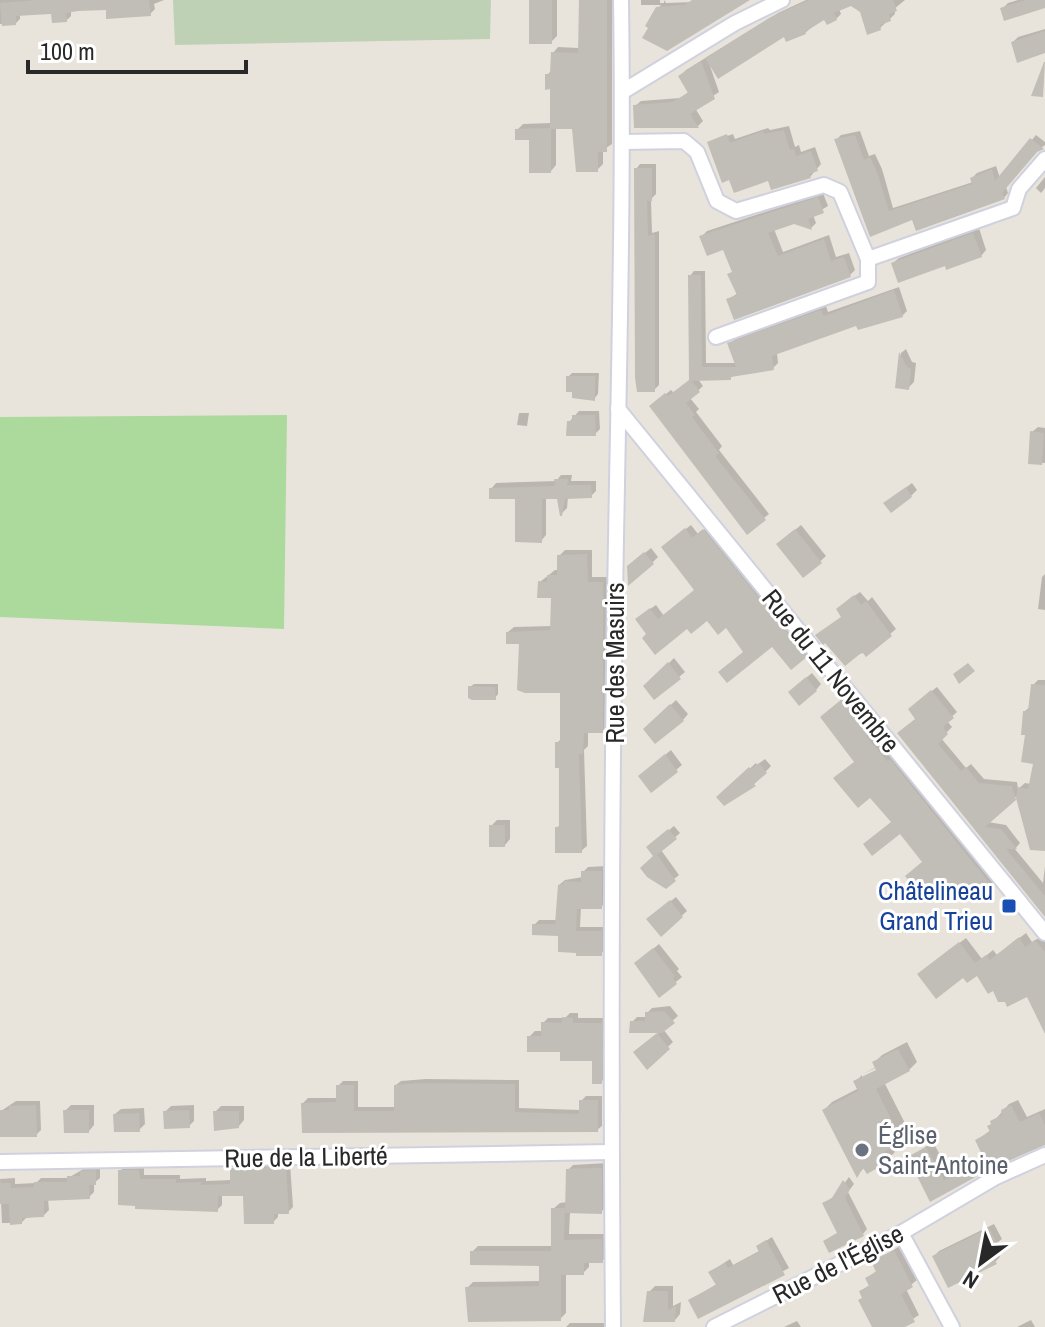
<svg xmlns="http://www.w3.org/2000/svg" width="1045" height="1327" viewBox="0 0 1045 1327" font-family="'Archivo Narrow',sans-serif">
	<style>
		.green { fill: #abda9c }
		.cemetery { fill: #bfd1b4 }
		.shadow { fill: #0003 }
		.building { fill: #c1beb7 }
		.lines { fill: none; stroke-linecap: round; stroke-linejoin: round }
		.street-casing { stroke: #d0d1df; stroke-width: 18 }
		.street { stroke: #fff; stroke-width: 14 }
		.transit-dot { fill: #1a4fb4; stroke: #fff; stroke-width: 3 }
		.worship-dot { fill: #6b7280; stroke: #fff; stroke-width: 3 }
		.labels { text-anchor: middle; stroke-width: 6; stroke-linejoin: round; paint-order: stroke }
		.street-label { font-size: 26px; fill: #282828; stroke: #fff }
		.transit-label { font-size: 26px; fill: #164399; stroke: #fff; text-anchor: end }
		.worship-label { font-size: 26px; fill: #5b616d; stroke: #fff; text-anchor: start }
	</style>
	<rect width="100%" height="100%" fill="#e9e4db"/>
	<polygon class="green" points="287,415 284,629 0,617 0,417"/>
	<polygon class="cemetery" points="173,0 491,0 490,39 175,45"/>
	<g class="shadow">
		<polygon points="0,0 164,0 154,4 155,9 150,14 107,8 71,10 71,16 67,20 53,12 20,14 20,19 16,23 0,24"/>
		<polygon points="531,0 557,0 557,36 551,42"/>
		<polygon points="581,0 612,0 612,144 603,150 603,164 597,170 574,127 556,127 556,165 551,171 531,138 517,130 523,124 552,123 552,87 547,75 552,70 553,53 558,47 579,48"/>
		<polygon points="641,0 660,0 660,3 664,3 664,0 666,3 745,0 658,8 661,5 641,5"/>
		<polygon points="806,0 845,0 839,9 841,14 836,19 824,17 805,33 785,35 710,66 719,92 695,108 703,121 698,126 636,126 635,106 641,101 680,98 690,91 680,76 686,70 778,13"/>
		<polygon points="856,0 905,0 894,9 895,14 880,28"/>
		<polygon points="1018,0 1045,0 1045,6 1002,9 1008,3"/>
		<polygon points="1045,29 1045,51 1013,42 1018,37"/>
		<polygon points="789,126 795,147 799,145 801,152 815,147 821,164 810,177 769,178 710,142 733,134 735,139 768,128 770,130"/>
		<polygon points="860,131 869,156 875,154 882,169 893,208 973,182 972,178 977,173 996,166 1000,178 1036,135 1045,142 1045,145 1038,150 1006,187 1008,193 1004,198 913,217 871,235 837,139 841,135"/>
		<polygon points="640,164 656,164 656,194 651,199 652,233 659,231 659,385 654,390 636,169"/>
		<polygon points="1045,177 1045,188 1041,193 1036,188"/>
		<polygon points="823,193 828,206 813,215 816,223 811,228 794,222 774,229 783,252 829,235 836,257 849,253 855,270 850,275 729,299 738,293 729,275 734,270 724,247 702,236 707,231"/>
		<polygon points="979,228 986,250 981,256 946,263 893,263 899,258"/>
		<polygon points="694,271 705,271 706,363 737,363 730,344 735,339 826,306 828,312 899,287 907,311 902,316 858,324 777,353 778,363 773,368 734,375 730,378 698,379 703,386 690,398 699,409 696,412 722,446 719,450 769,514 764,518 656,402 671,390 674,393 691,380 690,276"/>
		<polygon points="906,349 912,362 916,363 914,382 908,388 897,386 901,353"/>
		<polygon points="572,373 599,373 598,394 594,399 568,377"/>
		<polygon points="579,411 599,411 600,429 595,434 569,422"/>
		<polygon points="519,413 529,413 527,426 517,425"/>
		<polygon points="1038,427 1045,428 1045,463 1031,462 1032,432"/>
		<polygon points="561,475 572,475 571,481 596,481 596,491 591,496 568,497 567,508 561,514 559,497 546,497 546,535 541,541 518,497 491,489 496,483 556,481"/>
		<polygon points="912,483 917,490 911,496 892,498"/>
		<polygon points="691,525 698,534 709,526 811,651 791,667 773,645 746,652 726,626 708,618 687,627 649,634 643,614 656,605 664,616 696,590 669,542"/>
		<polygon points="801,525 826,556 804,576 784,539"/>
		<polygon points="651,548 658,557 652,563 635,561"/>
		<polygon points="565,550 592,550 592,577 608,577 608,726 602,731 588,731 588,746 584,750 587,846 581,851 557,828 561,823 561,766 557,743 562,738 562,691 521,642 508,632 514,627 552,626 553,596 540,582 555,570 559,570 559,556"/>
		<polygon points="1045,574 1045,610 1038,609 1042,577"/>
		<polygon points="860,592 868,601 872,597 896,629 866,654 826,640 843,616 843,604"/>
		<polygon points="674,658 685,672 655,697 646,686"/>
		<polygon points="812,673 821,684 816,690 796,686"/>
		<polygon points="1038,680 1045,680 1045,849 1018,795 988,822 1006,825 1020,843 1015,849 1043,883 1045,866 1045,914 923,760 915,704 937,687 957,712 947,721 952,727 941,738 966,768 971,764 984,779 1017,782 1018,789 1025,783 1031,784 1035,762 1025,711 1031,706 1033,685"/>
		<polygon points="474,684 498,684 498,694 495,698 470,687"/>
		<polygon points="848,696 873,726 870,730 893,758 896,755 996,880 991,885 970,893 955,890 924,861 893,822 828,712"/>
		<polygon points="676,700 688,714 683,720 646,729"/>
		<polygon points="671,750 682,765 652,790 646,771"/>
		<polygon points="765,759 771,766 754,784 733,799 719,797 756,763 757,765"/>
		<polygon points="497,820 510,820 510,839 505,845 491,826"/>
		<polygon points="674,826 680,833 661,850 679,875 674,879 655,856 653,843"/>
		<polygon points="606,866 606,902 601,907 581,907 580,927 606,927 606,948 601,954 534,925 539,920 557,920 559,885 565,880 583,877 583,872 588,867"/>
		<polygon points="676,897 687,911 661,934 654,914"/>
		<polygon points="1026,933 1032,942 1042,936 1045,939 1045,1029 1028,994 994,989 978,973 964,975 926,968 966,938 982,959 993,950 997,955"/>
		<polygon points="659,944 679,969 677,971 682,977 660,995 642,958"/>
		<polygon points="670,1006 678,1016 663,1029 673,1042 647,1067 640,1048 661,1031 632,1022 637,1017 647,1017 647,1013 652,1008"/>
		<polygon points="570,1013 578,1013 578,1018 606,1018 606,1077 601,1082 594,1059 562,1050 529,1037 535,1031 543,1031 543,1023 548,1018 565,1018"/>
		<polygon points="907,1042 917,1062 909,1070 884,1082 910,1133 891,1146 895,1152 887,1160 865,1167 857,1175 824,1110 832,1102 859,1088 855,1082 862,1075 862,1079 885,1067 884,1064 863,1074 876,1067 874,1063 882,1055"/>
		<polygon points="426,1079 519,1080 519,1108 581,1110 581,1101 586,1096 602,1096 602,1126 597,1130 304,1131 303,1103 308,1098 338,1098 338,1086 343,1081 358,1081 358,1107 396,1107 396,1085 401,1081"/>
		<polygon points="1018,1100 1027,1117 1045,1109 1045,1142 991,1166 930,1199 913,1155 933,1142 951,1175 985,1157 977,1140 991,1130 993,1122 1009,1104"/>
		<polygon points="16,1101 40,1101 41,1130 36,1135 1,1111"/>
		<polygon points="71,1105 94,1105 94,1125 89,1131 65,1111"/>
		<polygon points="194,1105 194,1121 189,1126 165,1112 171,1106"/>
		<polygon points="221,1106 244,1106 244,1120 239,1126 215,1112"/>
		<polygon points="144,1108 145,1124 139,1130 115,1114 121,1109"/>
		<polygon points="290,1163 293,1207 288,1212 278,1212 278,1217 273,1222 245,1194 222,1194 222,1205 217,1210 120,1171 125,1166 144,1166 144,1175 180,1175 180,1179 206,1178 206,1181 232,1180 232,1169 237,1164"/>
		<polygon points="607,1163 607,1206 601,1212 570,1212 569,1234 608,1234 608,1255 602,1261 589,1261 589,1267 583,1273 566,1273 566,1313 560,1319 467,1288 473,1282 541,1281 541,1264 472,1252 478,1246 553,1246 553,1209 560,1203 567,1202 568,1170 573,1165"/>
		<polygon points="100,1166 100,1178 94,1183 94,1192 89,1197 48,1199 49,1210 44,1215 26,1218 21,1223 2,1223 0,1179 15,1178 15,1184 36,1183 41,1178 68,1178 87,1167"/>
		<polygon points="849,1177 854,1184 848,1192 867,1229 863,1234 825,1241 839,1232 825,1203 836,1195"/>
		<polygon points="994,1224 1002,1239 994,1245 1000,1257 995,1262 934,1256 939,1251"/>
		<polygon points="772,1237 789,1268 699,1317 690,1300 717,1284 710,1272 730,1259 733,1265 761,1250 758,1246"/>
		<polygon points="900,1246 917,1280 906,1289 919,1315 900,1327 874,1327 861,1291 871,1284 867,1278 878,1270 874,1262"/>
		<polygon points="655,1286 673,1286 673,1306 681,1302 680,1314 675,1320 649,1292"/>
		<polygon points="1031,1320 1035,1327 1017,1327"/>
		<polygon points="797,1321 801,1327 784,1327"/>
		<polygon points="570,1323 608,1323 610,1327 566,1327"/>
	</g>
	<g class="building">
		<polygon points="37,0 149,0 151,16 106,19 106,10 78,11 66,13 67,22 52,23 51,14 16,16 16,25 2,26 0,3"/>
		<rect x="529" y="0" width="23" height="44"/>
		<polygon points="579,0 607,0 607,152 598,152 598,172 576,172 572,129 551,129 551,173 529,173 529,140 515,140 515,129 550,128 550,89 545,90 545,74 550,74 551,52 578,53"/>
		<polygon points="692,0 750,0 667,51 642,38 648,28 645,26 656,7 684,5"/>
		<polygon points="809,0 893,0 897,11 889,14 891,21 880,25 881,30 867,35 860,12 851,6 834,13 837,20 827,25 824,20 805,32 806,34 786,42 784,37 718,79 705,58 771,17"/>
		<polygon points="1026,0 1045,0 1045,8 1004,21 1000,8"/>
		<polygon points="1045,31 1045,53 1017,63 1011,42"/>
		<polygon points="701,61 715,99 690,114 699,128 634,128 633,105 672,102 688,93 678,76"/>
		<polygon points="1045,62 1043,97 1031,96 1044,62"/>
		<polygon points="784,130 790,150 794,149 796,156 811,151 818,171 809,174 811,178 771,190 768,181 734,193 729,180 722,183 707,142 727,134 730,143 763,131 764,134"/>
		<polygon points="855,135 864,160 870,157 878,175 889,211 972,184 970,178 992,169 995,181 1030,138 1044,149 1037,152 1002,193 1005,199 916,231 912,220 870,237 834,139"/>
		<polygon points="634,168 652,168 652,201 647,201 648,236 655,234 655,392 637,392 635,378"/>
		<polygon points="818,197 824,213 808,219 812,230 794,224 768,233 778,256 824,239 831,261 844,257 851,277 734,320 726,299 737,295 727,274 732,272 723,250 707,256 699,236"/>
		<polygon points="973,233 982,257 946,270 945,266 898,283 891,263"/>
		<polygon points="688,275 701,275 702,367 736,367 727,343 821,310 824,316 894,290 903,317 858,330 856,326 772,356 774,370 731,377 731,380 692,381 700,392 686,403 695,415 692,417 719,453 715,456 766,520 747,535 649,406 665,393 668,396 689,380"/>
		<polygon points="899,352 907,367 911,368 909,390 895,388"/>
		<polygon points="566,376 595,376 595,401 572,398 572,392 566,392"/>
		<polygon points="572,415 595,415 596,436 566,436 567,421 572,421"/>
		<polygon points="1030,431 1044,433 1042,465 1028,464"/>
		<polygon points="554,479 568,479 567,485 591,485 592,498 565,499 562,516 560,516 557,499 542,499 542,543 515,542 515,499 489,499 489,488 555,486"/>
		<polygon points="906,487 912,497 891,513 883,503"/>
		<polygon points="685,528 692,538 703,529 807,657 791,670 772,647 727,683 718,672 743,652 726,628 718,635 707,621 691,634 687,629 655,655 642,638 646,634 635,619 650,608 658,619 694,590 661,547"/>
		<polygon points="795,529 822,563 803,578 776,544"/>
		<polygon points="644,552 654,564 628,586 627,566"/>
		<polygon points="587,554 588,582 603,582 603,733 584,733 583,754 579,754 582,853 555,853 555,827 559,827 559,768 555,768 555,742 560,742 560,693 525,693 517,690 519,644 506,644 506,632 550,630 551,598 537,598 538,581 547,582 547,575 557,575 557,555"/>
		<polygon points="854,595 861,605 866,601 892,636 866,657 863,653 860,654 845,666 825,643 823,645 815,635 841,617 836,609"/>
		<polygon points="668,662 681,679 654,700 643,686"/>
		<polygon points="968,663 975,671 959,684 953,674"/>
		<polygon points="806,677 817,691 799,706 788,692"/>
		<polygon points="1031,684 1045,685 1045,851 1030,850 1016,798 1018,787 1028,789 1033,764 1021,762 1025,735 1021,735 1023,711 1028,711"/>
		<polygon points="468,686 495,687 496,700 472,700 468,698"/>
		<polygon points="931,690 954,718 943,727 948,734 938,744 961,771 966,767 979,783 1012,786 1016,800 985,827 1001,829 1017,849 1006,849 1045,896 1045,917 897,733 915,719 908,709"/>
		<polygon points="842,699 869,733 866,736 887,761 890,759 992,886 974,902 970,896 961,902 954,893 941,904 922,880 913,886 905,876 922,862 900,834 872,856 863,844 891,822 870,798 858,808 833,778 854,762 820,717"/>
		<polygon points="670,704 684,721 655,744 643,729"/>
		<polygon points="665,754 678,772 651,793 638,776"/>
		<polygon points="759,763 767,773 754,784 756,786 724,806 716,797 749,767 751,769"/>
		<rect x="489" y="825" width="16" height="22"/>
		<polygon points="668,829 677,839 657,855 676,881 666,889 647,877 640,868 653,856 646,847"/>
		<polygon points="581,871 602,871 602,909 577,909 576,931 602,931 602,956 576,956 576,953 558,952 558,936 532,935 532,924 555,924 558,885 563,884 565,881 581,882"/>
		<polygon points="670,900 683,917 661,937 646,919"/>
		<polygon points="1019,937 1025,947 1035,940 1045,952 1045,1034 1027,997 1007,1007 1005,1002 998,1002 993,991 988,994 977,976 967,983 963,978 936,999 917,974 959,942 975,963 986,955 990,960"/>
		<polygon points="653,948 675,976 673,978 677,984 659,998 634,963"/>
		<polygon points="664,1011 675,1023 662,1033 657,1033 670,1049 647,1070 633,1052 657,1033 629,1033 630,1021 645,1021 645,1012"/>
		<polygon points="562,1017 573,1018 573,1023 602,1023 602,1084 592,1084 592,1061 560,1061 560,1052 527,1052 527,1036 541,1036 541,1022 562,1023"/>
		<polygon points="898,1049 910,1071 876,1089 903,1142 883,1152 888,1162 867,1174 863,1168 857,1178 822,1110 858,1091 853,1081 876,1070 872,1062"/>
		<polygon points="420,1083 515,1084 515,1112 579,1114 579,1100 598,1100 598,1132 302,1133 301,1103 336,1102 336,1085 354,1085 354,1111 394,1111 394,1085"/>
		<polygon points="36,1105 37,1137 0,1137 0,1110 9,1110 9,1106"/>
		<polygon points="1011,1105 1020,1122 1039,1113 1045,1125 1045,1145 992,1168 930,1202 911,1164 914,1162 911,1155 926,1147 944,1180 984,1159 975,1140 990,1132 987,1126 991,1124 990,1121 1002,1115 1001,1110"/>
		<polygon points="63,1110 89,1110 89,1133 64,1133"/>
		<polygon points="189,1110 190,1128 164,1129 163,1111"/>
		<polygon points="213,1111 239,1111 239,1128 214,1131"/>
		<polygon points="139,1113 140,1132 114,1132 113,1114"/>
		<polygon points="286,1167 289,1214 274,1214 274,1224 244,1224 243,1196 218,1196 218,1212 135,1209 135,1206 118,1205 118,1170 139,1170 140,1179 176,1179 176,1183 201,1182 201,1185 230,1184 230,1168"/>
		<polygon points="594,1168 602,1168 602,1214 565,1213 566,1169"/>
		<polygon points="96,1170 96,1185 89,1185 90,1199 44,1201 44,1217 22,1218 22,1224 10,1225 9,1204 0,1204 0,1183 11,1183 11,1188 34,1187 34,1182 67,1182 67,1176 80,1176 80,1171"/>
		<polygon points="843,1180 850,1189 845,1198 864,1236 829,1253 823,1241 837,1233 822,1203 832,1198"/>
		<polygon points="551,1208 565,1208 564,1240 602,1239 603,1263 584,1263 584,1275 561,1275 561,1321 468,1322 465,1287 539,1286 539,1266 470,1265 470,1251 551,1251"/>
		<polygon points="989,1228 998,1245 989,1250 997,1264 948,1288 932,1256"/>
		<polygon points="766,1240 785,1275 698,1319 688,1300 716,1285 708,1272 725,1263 728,1268 759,1252 756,1246"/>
		<polygon points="894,1250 913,1287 901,1294 915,1322 905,1327 872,1327 858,1300 862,1298 859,1291 869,1286 865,1278 876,1272 871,1261"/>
		<polygon points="647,1291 668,1291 668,1310 676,1306 675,1322 643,1322"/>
	</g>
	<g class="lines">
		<defs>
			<g id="street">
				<polyline points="622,92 735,23 782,0"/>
				<polyline points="623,142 684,141 697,152 717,201 736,211 824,185 840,192 868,259"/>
				<polyline points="716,337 868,282 868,259 1013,208 1019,189 1045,159"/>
				<polyline points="618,409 1045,933"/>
				<polyline points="0,1162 611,1152"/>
				<polyline points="901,1233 952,1327"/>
				<path d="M613,1327c-2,-242 -2,-485 2,-727 3,-200 9,-400 6,-600"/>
				<polyline points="714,1327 901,1233 996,1177 1045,1155"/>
			</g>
		</defs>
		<use href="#street" class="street-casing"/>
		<use href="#street" class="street"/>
	</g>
	<rect class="transit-dot" x="1001" y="898" width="16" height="16" rx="4"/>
	<circle class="worship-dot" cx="862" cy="1150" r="8"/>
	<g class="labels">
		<g class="street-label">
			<text transform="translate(615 663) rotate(-90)" y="9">Rue des Masuirs</text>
			<text transform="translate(831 671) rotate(51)" y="9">Rue du 11 Novembre</text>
			<text transform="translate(306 1157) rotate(-1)" y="9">Rue de la Liberté</text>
			<text transform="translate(838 1264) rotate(-27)" y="9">Rue de l'Église</text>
		</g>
		<g class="transit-label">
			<text x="993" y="900">Châtelineau<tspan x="993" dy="30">Grand Trieu</tspan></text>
		</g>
		<g class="worship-label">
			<text x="878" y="1144">Église<tspan x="878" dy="30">Saint-Antoine</tspan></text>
		</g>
	</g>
	<g transform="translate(981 1263) rotate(212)" stroke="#ffffff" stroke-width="6" paint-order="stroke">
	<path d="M0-6L14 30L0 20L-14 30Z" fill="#282828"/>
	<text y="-12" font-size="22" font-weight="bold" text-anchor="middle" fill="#282828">N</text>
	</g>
	<path d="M28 60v12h218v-12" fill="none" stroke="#282828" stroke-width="4"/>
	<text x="40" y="60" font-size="24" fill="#282828" stroke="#ffffff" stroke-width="6" paint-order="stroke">100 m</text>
</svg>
